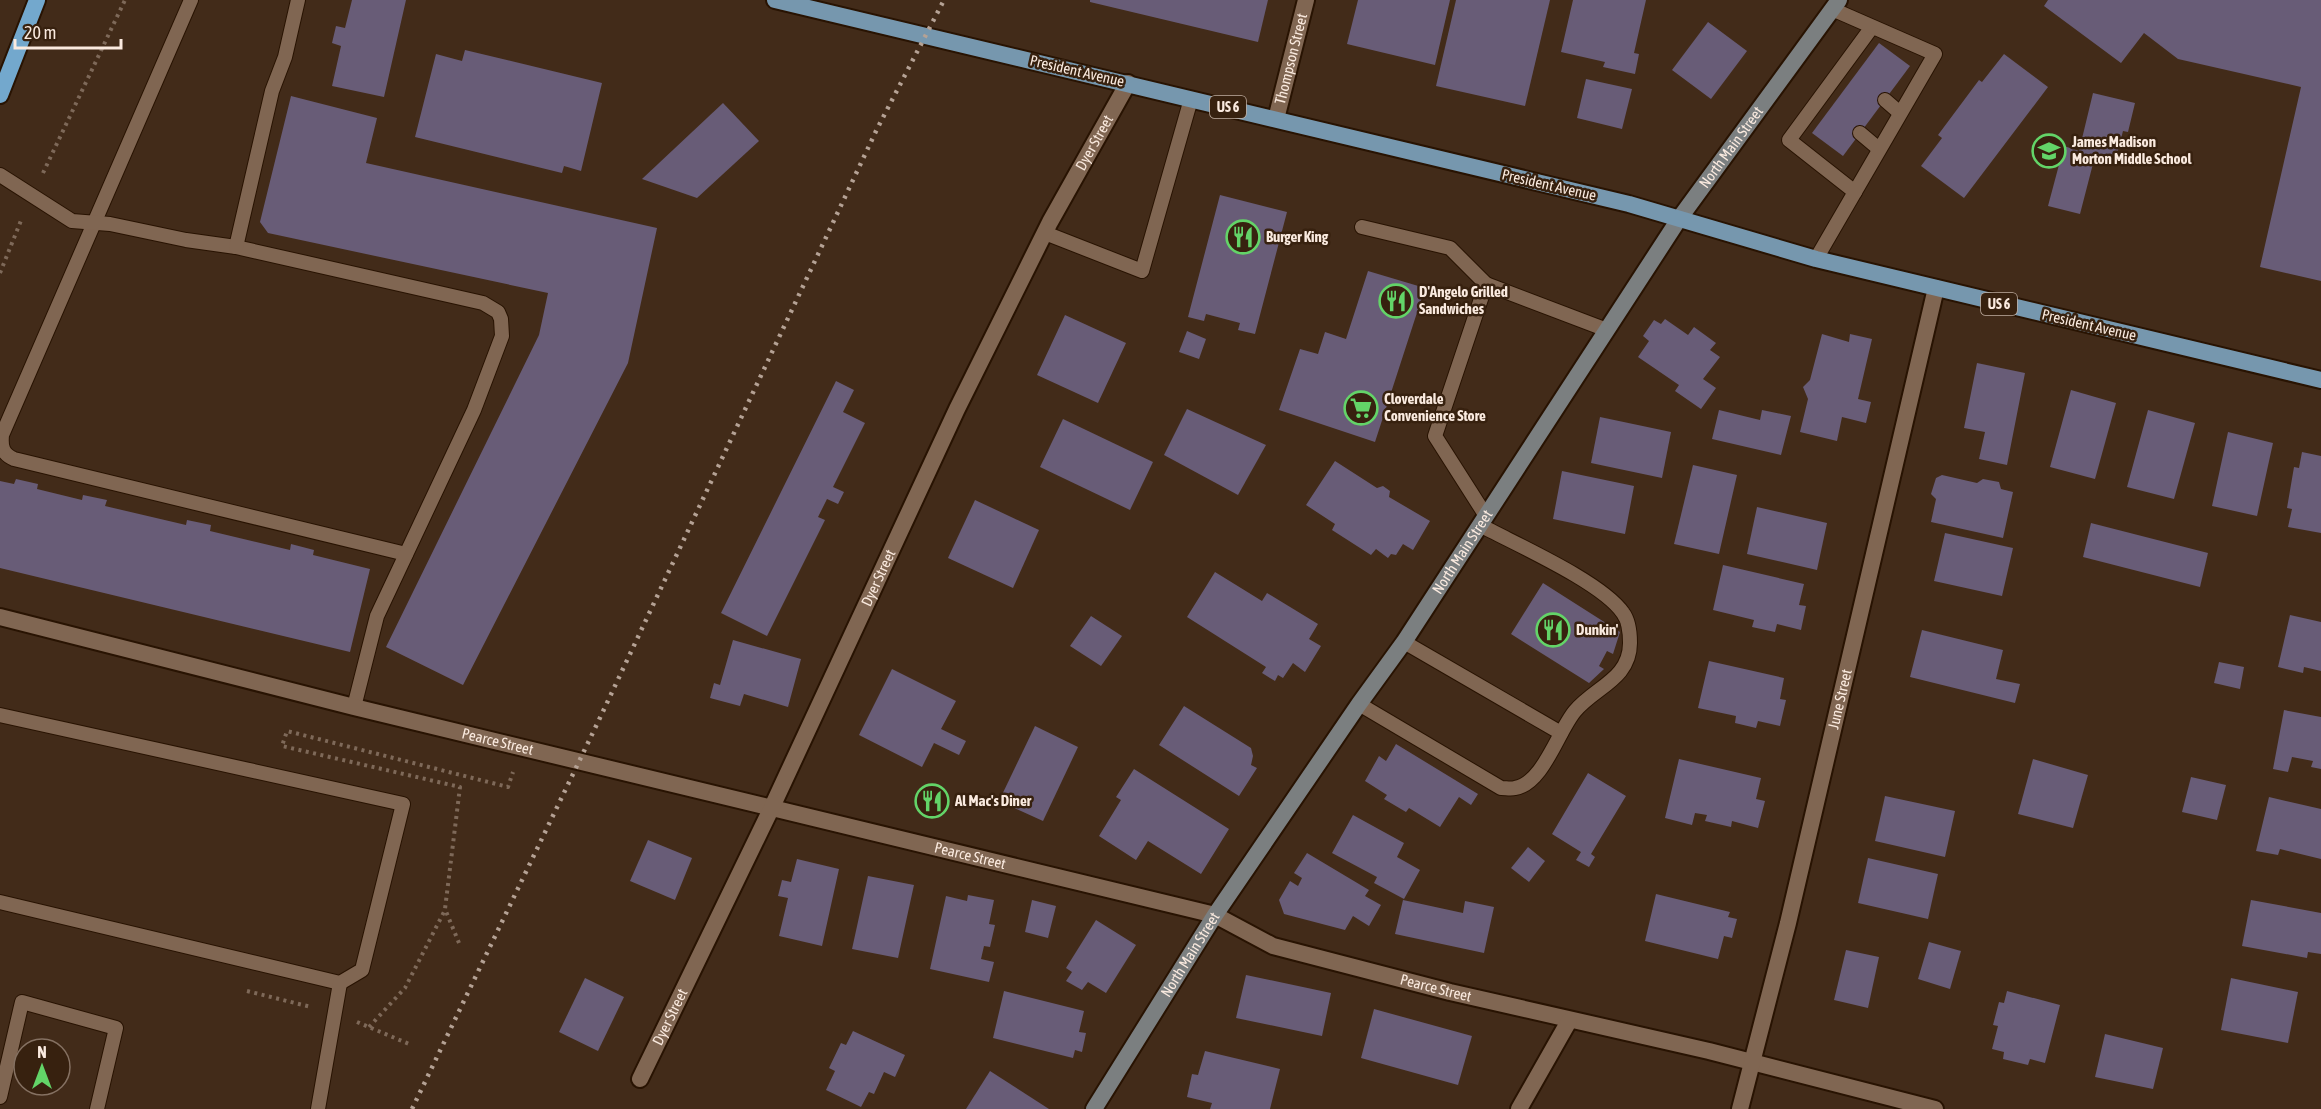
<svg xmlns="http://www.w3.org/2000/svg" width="2321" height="1109" viewBox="0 0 2321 1109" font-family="'Asap Condensed',sans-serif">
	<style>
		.building { fill: #685c77 }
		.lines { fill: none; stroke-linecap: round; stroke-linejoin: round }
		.service-casing { stroke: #281302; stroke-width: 16 }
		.minor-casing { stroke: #281302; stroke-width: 20 }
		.secondary-casing { stroke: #281302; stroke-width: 20 }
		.primary-casing { stroke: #281302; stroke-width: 20 }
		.trunk-casing { stroke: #281302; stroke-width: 20 }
		.path { stroke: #7e6959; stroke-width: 4; stroke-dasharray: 3 4.5; stroke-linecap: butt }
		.service { stroke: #806652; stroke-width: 14 }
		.minor { stroke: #806652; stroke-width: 16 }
		.secondary { stroke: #7b7f80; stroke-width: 16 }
		.primary { stroke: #7697ae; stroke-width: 16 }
		.trunk { stroke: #73a8cd; stroke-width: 16 }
		.rail { stroke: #b5a295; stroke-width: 4.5; stroke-dasharray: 3 6; stroke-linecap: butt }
		.labels { text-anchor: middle; stroke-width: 5; stroke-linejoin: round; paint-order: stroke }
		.shield { fill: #37210f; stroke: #c0aea1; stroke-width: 1.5 }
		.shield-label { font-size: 14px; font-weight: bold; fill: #faeadf }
		.street-label { font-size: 15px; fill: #faeadf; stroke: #37210f }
		.poi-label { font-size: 15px; font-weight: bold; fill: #faeadf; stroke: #37210f; text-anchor: start }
	</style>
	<rect width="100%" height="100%" fill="#422b19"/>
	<g class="building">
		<polygon points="352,0 406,0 384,97 332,86 341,46 332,43 336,26 345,28"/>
		<polygon points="1090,0 1268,0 1258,42 1090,2"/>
		<polygon points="1358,0 1450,0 1435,65 1347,44"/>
		<polygon points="1456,0 1550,0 1525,106 1436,86"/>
		<polygon points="1573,0 1646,0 1634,53 1639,54 1635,74 1603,67 1605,62 1561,52"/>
		<polygon points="2048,0 2321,0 2321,281 2260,267 2301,87 2178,59 2144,33 2121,63 2044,6"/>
		<polygon points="1708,22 1747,51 1711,99 1672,70"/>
		<polygon points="1879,43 1910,66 1843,156 1812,133"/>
		<polygon points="465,50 602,83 581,171 564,166 562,173 415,137 436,54 462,61"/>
		<polygon points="2004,54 2048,87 1964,198 1921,166 1942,138 1938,135 1979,80 1982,82"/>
		<polygon points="1586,79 1632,89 1622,129 1577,118"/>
		<polygon points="2093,93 2135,103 2128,132 2123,131 2115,162 2095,156 2080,214 2048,206 2064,146 2079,151"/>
		<polygon points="291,96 377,118 366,163 657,228 628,363 463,685 386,647 539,335 548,293 268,233 260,222"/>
		<polygon points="723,103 759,141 697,198 642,179"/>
		<polygon points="1220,195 1287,212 1255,334 1238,330 1240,323 1206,314 1204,321 1188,317"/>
		<polygon points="1368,271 1425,288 1375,442 1279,410 1300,349 1318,354 1325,332 1346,339"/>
		<polygon points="1065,315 1126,343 1098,403 1037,375"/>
		<polygon points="1665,319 1688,335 1694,327 1716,343 1710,350 1720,357 1703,379 1716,388 1701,409 1675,391 1679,385 1638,357 1649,341 1643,336 1654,320 1661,324"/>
		<polygon points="1187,331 1206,339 1199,359 1179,352"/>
		<polygon points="1822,334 1849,342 1850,334 1872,339 1858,399 1871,402 1866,423 1842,417 1837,441 1800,432 1808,399 1803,387 1810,380"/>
		<polygon points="1977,363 2025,373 2007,465 1979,459 1985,432 1964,428"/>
		<polygon points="836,381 854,390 843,412 865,423 833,487 844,492 838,504 827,499 818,517 825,520 767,636 721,613"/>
		<polygon points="2071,390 2116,403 2095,479 2050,467"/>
		<polygon points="1187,409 1266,445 1238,495 1164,455"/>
		<polygon points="1719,410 1760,420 1762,410 1791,416 1781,455 1712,439"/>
		<polygon points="2148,410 2195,423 2174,499 2127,487"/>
		<polygon points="1600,417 1671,432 1662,478 1591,463"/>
		<polygon points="1063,419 1153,462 1130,510 1040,467"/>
		<polygon points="2228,432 2273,443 2257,516 2212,506"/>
		<polygon points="2302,452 2321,456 2321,533 2288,527 2292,509 2287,508 2294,467 2299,468"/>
		<polygon points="1335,461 1377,488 1383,486 1390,491 1389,497 1430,521 1413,550 1403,544 1396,555 1391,554 1388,558 1376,549 1371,555 1332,530 1335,524 1306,505"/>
		<polygon points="1693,465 1737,475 1719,554 1674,544"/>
		<polygon points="1562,471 1634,486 1625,534 1553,519"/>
		<polygon points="1942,475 1977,483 1983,479 1999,482 2001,489 2013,492 2003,538 1931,522 1936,499 1931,494 1936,478"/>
		<polygon points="16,479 38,484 37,489 82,500 83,495 107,500 105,506 186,525 187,520 211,525 210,531 290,550 291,544 314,550 313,555 370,569 350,652 0,568 0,481 14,484"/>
		<polygon points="975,500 1039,530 1013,588 948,558"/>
		<polygon points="1757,507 1827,523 1817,570 1747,554"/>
		<polygon points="2091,523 2208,553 2200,587 2083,557"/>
		<polygon points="1945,533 2013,548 2002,596 1934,581"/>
		<polygon points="1723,565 1804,584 1799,605 1806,606 1801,630 1777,624 1775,632 1752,627 1754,620 1713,610"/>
		<polygon points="1215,572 1262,601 1267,593 1318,624 1309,639 1321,646 1305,672 1293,663 1283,678 1278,675 1275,681 1262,673 1266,667 1187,617"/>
		<polygon points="1543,583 1620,632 1613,654 1607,651 1599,666 1604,669 1589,683 1511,634"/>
		<polygon points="2290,615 2321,622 2321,671 2304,667 2303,673 2278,667"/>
		<polygon points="1091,616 1122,636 1101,666 1070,646"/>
		<polygon points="1922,630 2003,650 1996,679 2020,684 2015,703 1910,677"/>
		<polygon points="733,640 801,659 788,707 744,694 740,706 710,698 714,683 720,685"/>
		<polygon points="1709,661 1784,678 1780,699 1786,700 1780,726 1758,721 1756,728 1735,723 1736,716 1698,708"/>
		<polygon points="2219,662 2244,667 2240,689 2214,683"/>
		<polygon points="892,669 956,701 941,729 966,741 959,755 934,743 922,767 859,735"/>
		<polygon points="1184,706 1251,748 1253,756 1251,765 1257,768 1239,796 1159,745"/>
		<polygon points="2284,710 2321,717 2321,769 2311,767 2313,761 2292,757 2288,772 2273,769"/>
		<polygon points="1035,726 1078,747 1043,821 999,801"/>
		<polygon points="1396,744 1478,794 1471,805 1459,797 1440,827 1409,808 1406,812 1384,799 1387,795 1365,781 1379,756 1386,761"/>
		<polygon points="1679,759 1761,778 1756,799 1765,801 1758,828 1732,821 1731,827 1705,821 1707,815 1695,813 1692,825 1665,818"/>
		<polygon points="2033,759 2088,775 2073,828 2018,814"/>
		<polygon points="1134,769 1229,829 1201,874 1148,841 1136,860 1099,836 1121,800 1116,797"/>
		<polygon points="1588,773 1626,796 1591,854 1595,857 1589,867 1576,860 1581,852 1552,834"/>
		<polygon points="2191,777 2226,785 2217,820 2182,812"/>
		<polygon points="1885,796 1955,811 1945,857 1875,841"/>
		<polygon points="2269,797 2321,809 2321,859 2280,849 2278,855 2256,851"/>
		<polygon points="1353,815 1404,843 1397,857 1420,870 1404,899 1374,883 1377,877 1332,853"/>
		<polygon points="648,840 692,858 675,900 630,881"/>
		<polygon points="1528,847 1545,861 1529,882 1511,868"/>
		<polygon points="1307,853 1369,890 1365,896 1381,905 1369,926 1353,916 1345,930 1284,914 1279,900 1290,881 1298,886 1302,878 1294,873"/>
		<polygon points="1868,858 1938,874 1928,919 1858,903"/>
		<polygon points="797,859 839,869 822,946 779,936 788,898 778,896 782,880 791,882"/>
		<polygon points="868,876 914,885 898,958 852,949"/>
		<polygon points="1656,894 1730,912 1728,917 1737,919 1732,938 1724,936 1718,959 1645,941"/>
		<polygon points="968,895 994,900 989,924 995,925 990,947 984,946 981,959 994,962 989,982 930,969 946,896 967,901"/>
		<polygon points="1032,900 1056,906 1048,938 1025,932"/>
		<polygon points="1403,900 1463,913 1465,901 1494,907 1484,953 1395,934"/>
		<polygon points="2251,900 2321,913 2321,954 2308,952 2307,958 2242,946"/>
		<polygon points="1096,920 1136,945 1106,993 1088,982 1082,990 1066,981 1072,972 1066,968"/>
		<polygon points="1929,942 1961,951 1950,989 1918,979"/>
		<polygon points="1846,950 1879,957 1868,1008 1834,1000"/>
		<polygon points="1246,975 1331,993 1322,1036 1236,1018"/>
		<polygon points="585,978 624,997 598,1051 559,1032"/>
		<polygon points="2231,978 2298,992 2288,1043 2221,1030"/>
		<polygon points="1004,991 1084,1011 1079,1032 1086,1033 1082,1052 1075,1050 1073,1058 993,1038"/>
		<polygon points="2007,991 2060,1005 2045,1063 2030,1059 2028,1065 2003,1059 2004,1052 1992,1049 1998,1026 1993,1025 1999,1002 2004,1003"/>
		<polygon points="1374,1009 1472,1036 1458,1085 1361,1058"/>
		<polygon points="853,1031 905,1055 895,1077 884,1072 874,1094 869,1092 861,1107 826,1090 835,1071 829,1068 841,1043 846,1045"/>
		<polygon points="2105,1034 2163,1048 2153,1089 2095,1077"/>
		<polygon points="1205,1051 1280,1069 1270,1109 1210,1109 1212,1103 1187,1097 1192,1074 1198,1075"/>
		<polygon points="990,1071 1049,1109 966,1109"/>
	</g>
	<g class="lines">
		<defs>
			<g id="service">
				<path d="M191,0l-189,435c-1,11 0,19 12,24l392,95"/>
				<polyline points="1885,100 1900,113"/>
				<polyline points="1860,133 1879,149"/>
				<polyline points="0,175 72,221 110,224 186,240 236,247 483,303 498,312 501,319 502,336 474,410 377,616 354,707"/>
				<polyline points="1855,192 1789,140 1872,27"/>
				<polyline points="1362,227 1450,248 1486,284"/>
				<polyline points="1045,233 1142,271 1191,99"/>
				<polyline points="236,247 272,91 285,57 298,0"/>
				<polyline points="1816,259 1935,54 1832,9"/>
				<polyline points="1486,516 1435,436 1486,284 1607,330"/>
				<polyline points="1404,642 1561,733"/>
				<path d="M1359,704l142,84c5,0 10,1 14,0 28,-4 43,-57 60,-77 20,-24 55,-32 55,-68 0,-10 -1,-22 -7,-30 -21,-31 -108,-69 -143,-88"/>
				<polyline points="0,715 403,804 362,970 340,983 0,902"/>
				<polyline points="0,1097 22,1002 116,1028 97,1109"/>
				<polyline points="318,1109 340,983"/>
			</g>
			<g id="minor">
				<path id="s1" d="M1276,119l30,-119"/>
				<path id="s2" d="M0,617l354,90 861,208 58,31 177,46 259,59 226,58"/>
				<path id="s3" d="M640,1079l132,-272 185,-398 93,-187 78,-139"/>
				<polyline points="1519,1109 1569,1021"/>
				<path id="s4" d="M1740,1109l48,-186 148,-635"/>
			</g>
			<g id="secondary">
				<path id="s5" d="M1094,1109l121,-194 144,-211 45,-62 275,-423 160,-219"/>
			</g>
			<polyline id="primary" points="775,0 1629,204 1816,259 2321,380"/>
			<polyline id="trunk" points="0,95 37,0"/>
		</defs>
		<use href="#service" class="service-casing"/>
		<use href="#minor" class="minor-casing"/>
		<use href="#secondary" class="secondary-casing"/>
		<use href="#primary" class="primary-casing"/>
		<use href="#trunk" class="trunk-casing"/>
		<g class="path">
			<polyline points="43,173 125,0"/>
			<polyline points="0,273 22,218"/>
			<polyline points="459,943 445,909 460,787 282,746 287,731 508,787 513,772"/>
			<polyline points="247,991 311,1007"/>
			<polyline points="357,1022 409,1044"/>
			<polyline points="369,1027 405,988 445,910"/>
		</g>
		<use href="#service" class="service"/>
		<use href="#minor" class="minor"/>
		<use href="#secondary" class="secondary"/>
		<use href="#primary" class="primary"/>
		<use href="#trunk" class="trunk"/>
		<polyline class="rail" points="412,1109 598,722 877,129 944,0"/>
	</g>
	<defs>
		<symbol id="school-ring" viewBox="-11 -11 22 22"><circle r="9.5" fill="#37210f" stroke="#63d468" stroke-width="1.5"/><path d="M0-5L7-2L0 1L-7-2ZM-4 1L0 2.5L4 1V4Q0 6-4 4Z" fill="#63d468"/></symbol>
		<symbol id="restaurant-ring" viewBox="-11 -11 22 22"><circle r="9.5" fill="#37210f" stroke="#63d468" stroke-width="1.5"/><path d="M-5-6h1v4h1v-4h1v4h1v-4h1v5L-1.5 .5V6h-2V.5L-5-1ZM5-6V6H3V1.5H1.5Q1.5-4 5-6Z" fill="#63d468"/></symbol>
		<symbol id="supermarket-ring" viewBox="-11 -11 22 22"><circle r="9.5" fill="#37210f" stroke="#63d468" stroke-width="1.5"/><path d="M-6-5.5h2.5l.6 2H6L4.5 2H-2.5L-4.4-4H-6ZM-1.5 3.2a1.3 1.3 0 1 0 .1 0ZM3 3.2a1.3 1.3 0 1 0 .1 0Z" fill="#63d468"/></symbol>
	</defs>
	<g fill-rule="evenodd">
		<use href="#school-ring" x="2030" y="132" width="38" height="38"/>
		<use href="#restaurant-ring" x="1224" y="218" width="38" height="38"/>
		<use href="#restaurant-ring" x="1377" y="282" width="38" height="38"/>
		<use href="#supermarket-ring" x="1342" y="389" width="38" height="38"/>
		<use href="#restaurant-ring" x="1534" y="611" width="38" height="38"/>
		<use href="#restaurant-ring" x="913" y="782" width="38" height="38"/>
	</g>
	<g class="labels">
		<g class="shield">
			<rect x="1210" y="96" width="36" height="22" rx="4.5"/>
			<rect x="1981" y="293" width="36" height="22" rx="4.5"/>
		</g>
		<g class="shield-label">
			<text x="1228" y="112">US 6</text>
			<text x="1999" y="309">US 6</text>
		</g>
		<g class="street-label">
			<text dy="5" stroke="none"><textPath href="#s1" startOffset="62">Thompson Street</textPath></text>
			<text transform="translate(1077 71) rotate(13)" y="5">President Avenue</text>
			<text dy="5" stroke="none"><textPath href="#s3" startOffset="1041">Dyer Street</textPath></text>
			<text dy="5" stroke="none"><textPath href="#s5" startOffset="1154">North Main Street</textPath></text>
			<text transform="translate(1549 185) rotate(13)" y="5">President Avenue</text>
			<text transform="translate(2089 325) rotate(13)" y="5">President Avenue</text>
			<text dy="5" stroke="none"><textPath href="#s5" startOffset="668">North Main Street</textPath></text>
			<text dy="5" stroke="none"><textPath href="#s3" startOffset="555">Dyer Street</textPath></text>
			<text dy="5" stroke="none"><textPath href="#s4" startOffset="422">June Street</textPath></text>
			<text dy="5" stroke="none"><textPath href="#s2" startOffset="513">Pearce Street</textPath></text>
			<text dy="5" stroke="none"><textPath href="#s2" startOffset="999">Pearce Street</textPath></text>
			<text dy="5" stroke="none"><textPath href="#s5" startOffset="182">North Main Street</textPath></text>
			<text dy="5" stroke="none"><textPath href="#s2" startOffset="1485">Pearce Street</textPath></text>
			<text dy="5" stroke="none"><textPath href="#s3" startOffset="69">Dyer Street</textPath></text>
		</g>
		<g class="poi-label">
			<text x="2072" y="147">James Madison<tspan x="2072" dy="17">Morton Middle School</tspan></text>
			<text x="1266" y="242">Burger King</text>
			<text x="1419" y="297">D'Angelo Grilled<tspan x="1419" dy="17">Sandwiches</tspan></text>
			<text x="1384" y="404">Cloverdale<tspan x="1384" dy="17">Convenience Store</tspan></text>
			<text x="1576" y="635">Dunkin'</text>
			<text x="955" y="806">Al Mac's Diner</text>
		</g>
	</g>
	<g transform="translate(42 1067)"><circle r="28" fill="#37210f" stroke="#857162" stroke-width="1.5"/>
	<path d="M0-4.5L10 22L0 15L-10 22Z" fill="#63d468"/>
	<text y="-9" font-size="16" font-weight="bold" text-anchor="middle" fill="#faeadf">N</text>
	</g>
	<path d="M15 39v9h106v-9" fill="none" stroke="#faeadf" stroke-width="3"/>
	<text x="24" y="39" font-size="18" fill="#faeadf" stroke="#37210f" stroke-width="4.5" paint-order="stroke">20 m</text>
</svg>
